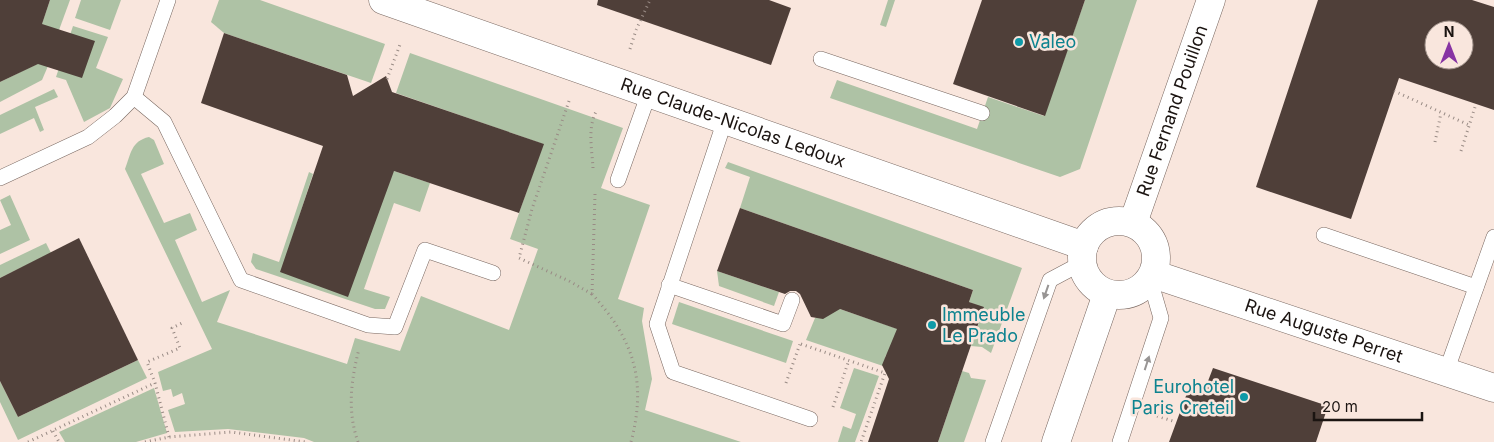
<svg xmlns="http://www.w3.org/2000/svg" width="1494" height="442" viewBox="0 0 1494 442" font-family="Inter,sans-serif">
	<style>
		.green { fill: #aec2a5 }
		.building { fill: #4f3f39; fill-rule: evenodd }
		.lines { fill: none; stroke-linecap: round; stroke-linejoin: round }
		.lane-casing { stroke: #796861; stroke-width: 16 }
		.street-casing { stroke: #796861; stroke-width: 29 }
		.path { stroke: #998b85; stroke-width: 3; stroke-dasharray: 1 4; stroke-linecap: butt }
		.lane { stroke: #fff; stroke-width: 15 }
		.street { stroke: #fff; stroke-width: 28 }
		.oneway { fill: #989594 }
		.culture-dot { fill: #0f9aa8; stroke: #f9e6dd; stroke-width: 2 }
		.labels { text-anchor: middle; stroke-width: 5; stroke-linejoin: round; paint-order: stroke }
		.culture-label { font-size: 18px; fill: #0d838f; stroke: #f9e6dd; text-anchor: start }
		.street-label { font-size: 18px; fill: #1b1411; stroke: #f9e6dd }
	</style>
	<rect width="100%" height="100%" fill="#f9e6dd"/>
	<g class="green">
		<polygon points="50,0 70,0 55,41 38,35"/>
		<polygon points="81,0 121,0 110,30 75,18"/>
		<polygon points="219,0 260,0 385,44 371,83 224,33 211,22"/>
		<polygon points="888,0 895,0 886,27 880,25"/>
		<polygon points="1085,0 1137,0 1080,169 1060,177 830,98 837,80 977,129 988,97 1044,116"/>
		<polygon points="73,26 108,37 96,68 123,79 110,108 84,122 66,80 56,77"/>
		<path d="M410,53l213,75 -22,60 49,17 -32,94 26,9 -2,13 10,58 -7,31 96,32h-427l-10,-4 -76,-9 -53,3 -7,-22 17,-6 -3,-11 -9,4 -2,-8 -8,2 -5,-19 54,-23 -87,-180c6,-15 6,-28 24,-32l5,3 10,24 -23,10 23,49 26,-10 7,17 -22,10 27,62 28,-12 -13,32 130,42 8,-26 45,13 21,-55 88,34 29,-81 -28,-10 33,-95 -147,-51z"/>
		<polygon points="39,63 48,66 42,80 0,102 0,82"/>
		<polygon points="54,89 58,97 35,107 44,130 40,132 34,118 0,134 0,115"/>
		<polygon points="728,162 1022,268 991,353 982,347 971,346 984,308 969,302 973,290 740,208 750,177 725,168"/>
		<polygon points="394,171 430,183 420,212 394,203 364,289 390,297 385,309 375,309 256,269 251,262 253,253 279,262 309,172 313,174 281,272"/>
		<polygon points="10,195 30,240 0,254 0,230 11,225 0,200"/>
		<polygon points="46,243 51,253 0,278 0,265"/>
		<polygon points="717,271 779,292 774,306 719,286"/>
		<polygon points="679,302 793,341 786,363 672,324"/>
		<polygon points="834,307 904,331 892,352 886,355 883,366 806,340 815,318"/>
		<polygon points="138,360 147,378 18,440 0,402 0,381 18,417"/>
		<polygon points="854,368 879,376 855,442 838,442 843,426 851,429 856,414 840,408"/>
		<polygon points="962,371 969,373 971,378 986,380 964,442 938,442"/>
		<polygon points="154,388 167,433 136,442 65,442 59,432"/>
	</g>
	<g class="building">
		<polygon points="0,0 50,0 42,24 95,41 82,78 38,64 0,82"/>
		<polygon points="598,0 769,0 791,8 771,65 597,5"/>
		<polygon points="982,0 1085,0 1045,116 953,84"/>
		<path d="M1318,0h154l22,7v103l-95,-32 -48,141 -95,-32zM1434,30h30v30h-30z"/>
		<polygon points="224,33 347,75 353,96 386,76 392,92 544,144 519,213 394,171 348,297 280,272 323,146 201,103"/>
		<polygon points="740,208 973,290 969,302 984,307 938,442 868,442 889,379 882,365 897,329 840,309 823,319 811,317 800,294 796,291 790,291 785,294 717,271"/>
		<polygon points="79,238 138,360 18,417 0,381 0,278"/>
		<polygon points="1213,368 1328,406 1316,442 1169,442 1190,385 1205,389"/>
	</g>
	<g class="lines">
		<defs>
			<g id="lane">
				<polyline points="821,59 982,113"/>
				<polyline points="134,97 164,122 241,280 368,325 395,327 425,250 493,273"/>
				<polyline points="725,120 657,324 673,372 810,419"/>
				<polyline points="0,178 88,137 115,116 134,97 168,0"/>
				<polyline points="618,180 649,93"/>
				<polyline points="1324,235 1476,287"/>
				<polyline points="669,285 783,324 792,300"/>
				<polyline points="1446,372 1494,237"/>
				<polyline points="993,442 1050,280 1082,263"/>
				<polyline points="1120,442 1161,318 1150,280"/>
			</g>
			<g id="street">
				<path id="s1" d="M383,0l701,246"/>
				<circle cx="1119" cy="258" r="37"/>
				<path id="s2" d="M1133,223l78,-223"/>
				<path id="s3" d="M1153,274l341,114"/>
				<polyline points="1056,442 1107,294"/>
			</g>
		</defs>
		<use href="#lane" class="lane-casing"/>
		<use href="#street" class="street-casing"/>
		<g class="path">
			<polyline points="630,49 636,30 650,0"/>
			<polyline points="387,79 401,42"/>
			<polyline points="1394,91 1469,125"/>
			<polyline points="569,101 532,209 519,258 569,281 592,294"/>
			<polyline points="1435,142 1441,113"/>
			<polyline points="1461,151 1476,104"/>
			<path d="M593,168c-1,-19 -6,-41 4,-58"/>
			<path d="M595,194l-3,100c42,46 55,87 39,148"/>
			<polyline points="801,344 885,373 861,442"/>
			<polyline points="786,383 800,344"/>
			<polyline points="833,407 849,360"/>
			<polyline points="1157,416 1176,422"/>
			<polyline points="53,431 59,442"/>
			<polyline points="169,437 155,383 147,362 180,348 172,328 182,323"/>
			<polyline points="28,442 155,383"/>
			<polyline points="145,442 169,437 231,432 306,442"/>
			<path d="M358,442c-11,-31 -7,-62 1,-93"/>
		</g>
		<use href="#lane" class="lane"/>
		<use href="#street" class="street"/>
	</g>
	<defs><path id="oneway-solid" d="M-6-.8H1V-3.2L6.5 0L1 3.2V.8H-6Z" transform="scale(1.25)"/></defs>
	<g class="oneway">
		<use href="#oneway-solid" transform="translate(1046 292) rotate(109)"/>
		<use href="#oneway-solid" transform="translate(1147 363) rotate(-72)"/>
	</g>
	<g class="culture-dot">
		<circle cx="1019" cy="42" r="5"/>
		<circle cx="932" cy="325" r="5"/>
		<circle cx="1244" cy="397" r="5"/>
	</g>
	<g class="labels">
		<g class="culture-label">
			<text x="1029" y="48">Valeo</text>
			<text x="942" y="321">Immeuble<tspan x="942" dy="21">Le Prado</tspan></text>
			<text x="1234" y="393" text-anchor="end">Eurohotel<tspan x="1234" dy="21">Paris Creteil</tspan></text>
		</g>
		<g class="street-label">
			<text dy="6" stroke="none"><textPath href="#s2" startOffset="119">Rue Fernand Pouillon</textPath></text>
			<text dy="6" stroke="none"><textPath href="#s1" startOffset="371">Rue Claude-Nicolas Ledoux</textPath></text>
			<text dy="6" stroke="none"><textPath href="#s3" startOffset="180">Rue Auguste Perret</textPath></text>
		</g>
	</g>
	<g transform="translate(1449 45)"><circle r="24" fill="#f9e6dd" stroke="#a0928b"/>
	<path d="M0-4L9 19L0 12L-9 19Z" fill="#8734a3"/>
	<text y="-8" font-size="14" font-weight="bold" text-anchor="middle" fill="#1b1411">N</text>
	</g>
	<path d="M1314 412v8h108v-8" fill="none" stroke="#1b1411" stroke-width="2.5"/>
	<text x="1322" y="412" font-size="15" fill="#1b1411" stroke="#f9e6dd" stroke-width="4" paint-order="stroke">20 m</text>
</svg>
